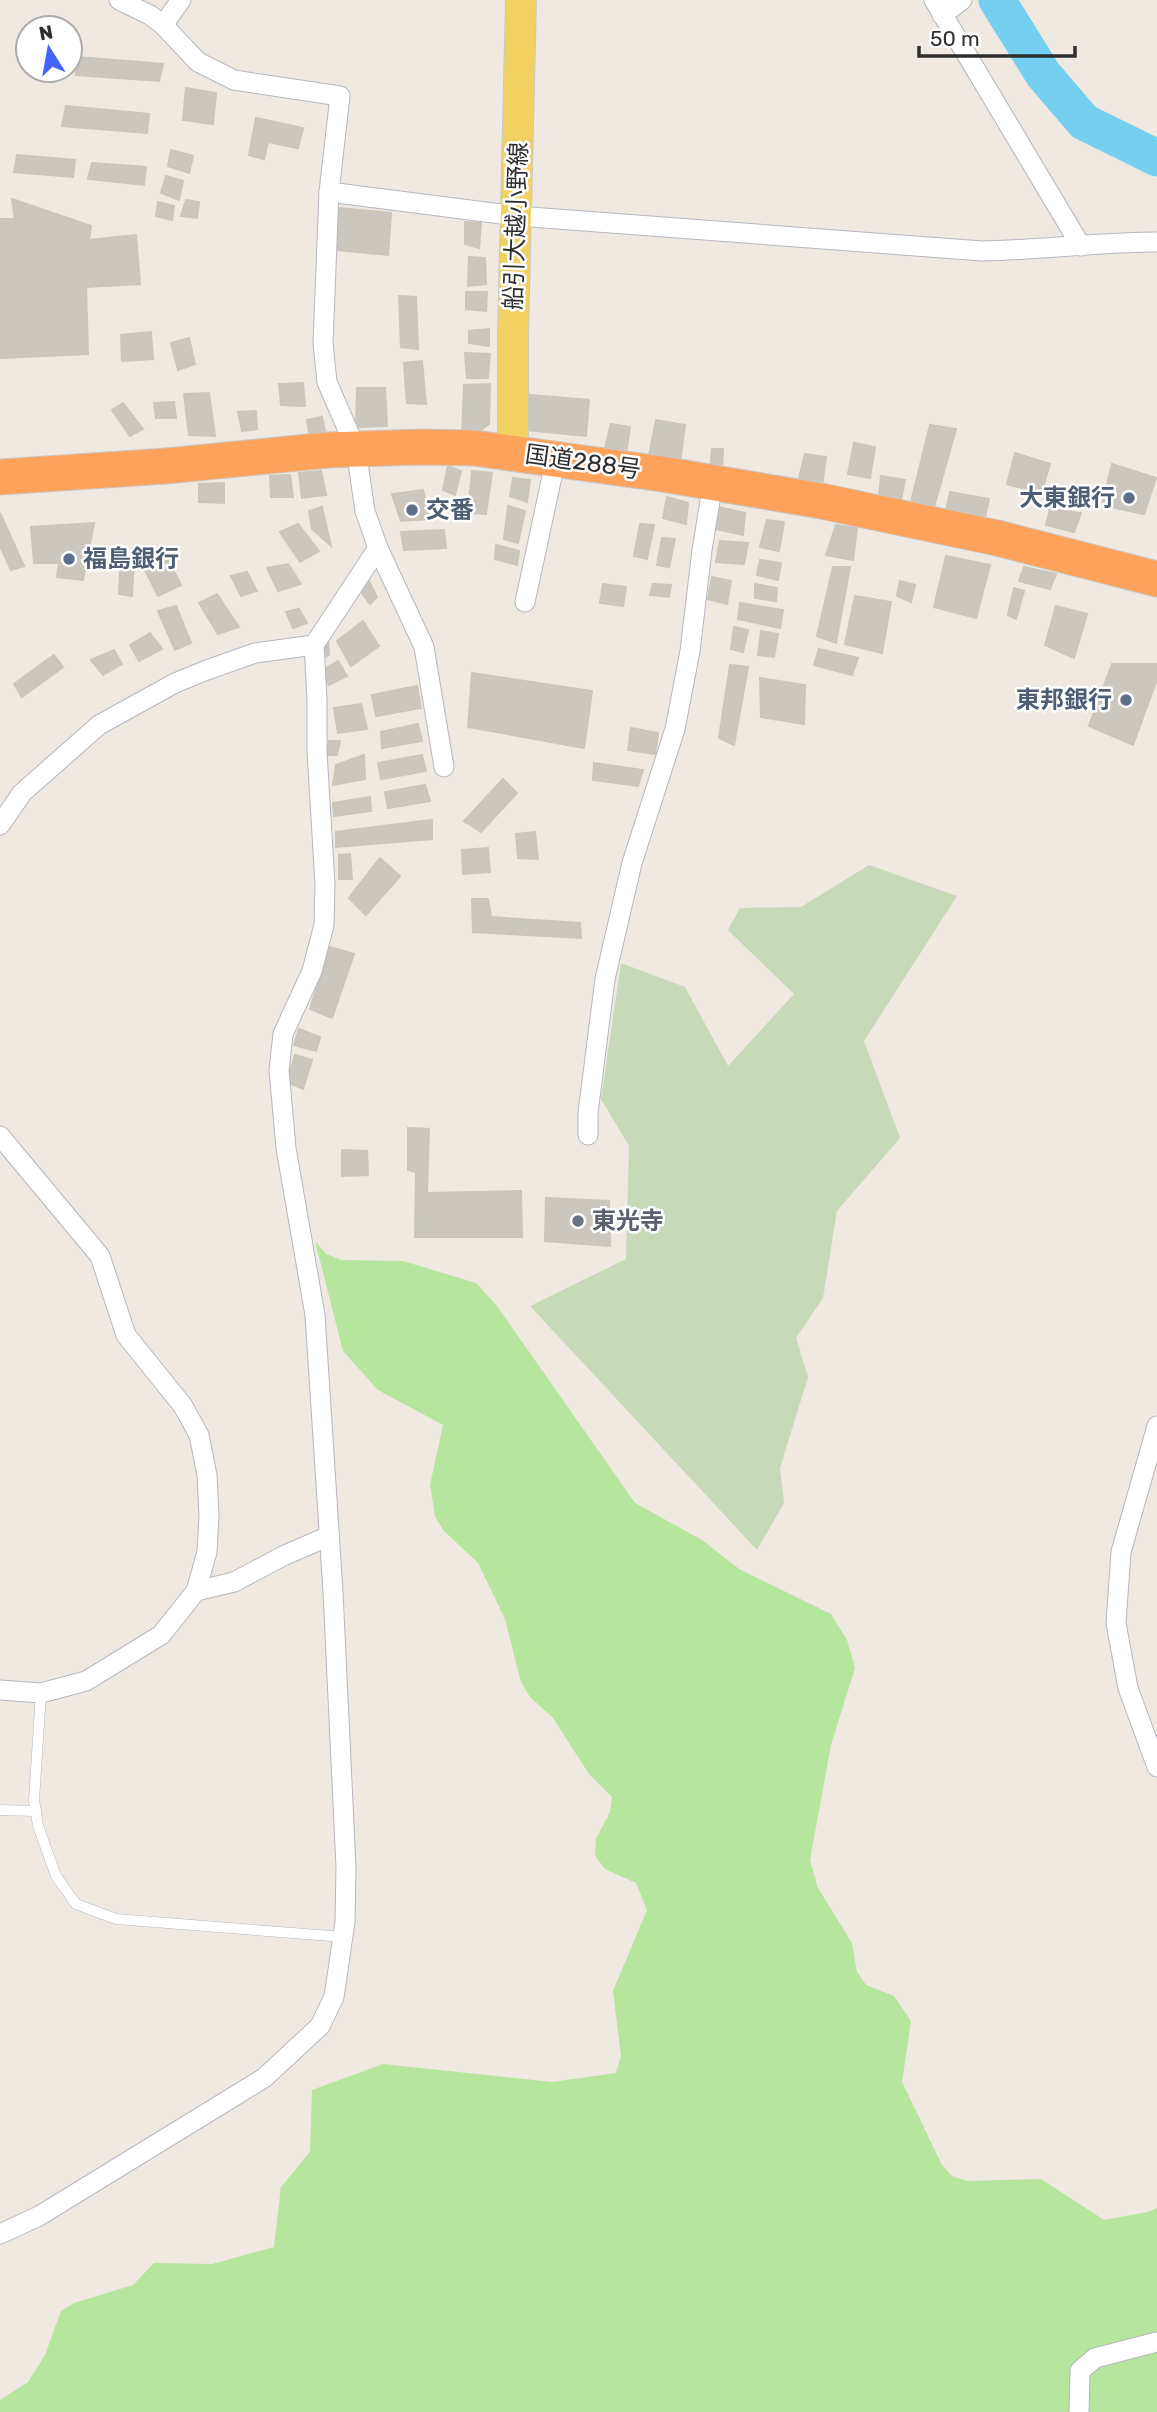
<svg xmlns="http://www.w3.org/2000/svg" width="1157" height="2412" viewBox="0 0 1157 2412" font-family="Rubik,'Noto Sans JP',sans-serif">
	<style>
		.green { fill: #b6e59e }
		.cemetery { fill: #c8d9b8 }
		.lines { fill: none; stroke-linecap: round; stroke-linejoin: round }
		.river { stroke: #75cff0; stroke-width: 37 }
		.building { fill: #cbc7bf; stroke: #cbc5ba; stroke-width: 2 }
		.lane-casing { stroke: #b4b7c1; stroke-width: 11 }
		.street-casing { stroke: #b4b7c1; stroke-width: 21 }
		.primary-casing { stroke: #c9c9c9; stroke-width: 32 }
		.highway-casing { stroke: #c9c9c9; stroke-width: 37 }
		.lane { stroke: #fff; stroke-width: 10 }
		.street { stroke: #fff; stroke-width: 19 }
		.primary { stroke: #f2d163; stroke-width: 30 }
		.highway { stroke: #ffa35c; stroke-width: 35 }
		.service-dot { fill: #5c6f8a; stroke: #fff; stroke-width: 2.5 }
		.worship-dot { fill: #6b7280; stroke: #fff; stroke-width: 2.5 }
		.labels { text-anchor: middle; stroke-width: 5; stroke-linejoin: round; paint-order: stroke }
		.street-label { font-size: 24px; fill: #2e2e2e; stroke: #fff }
		.service-label { font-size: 24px; font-weight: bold; fill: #4e5e75; stroke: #fff; text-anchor: end }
		.worship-label { font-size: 24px; font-weight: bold; fill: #5b616d; stroke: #fff; text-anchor: start }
	</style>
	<rect width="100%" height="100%" fill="#efe9e1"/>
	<polygon class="green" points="315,1241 326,1254 341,1260 403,1261 476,1283 497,1306 635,1503 702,1540 739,1569 831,1614 847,1640 855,1668 831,1745 810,1860 818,1888 852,1943 857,1972 866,1985 894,1996 911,2021 902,2082 942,2165 952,2176 967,2181 1041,2179 1104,2220 1148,2212 1157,2208 1157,2412 0,2412 0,2400 28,2382 45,2355 61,2311 74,2303 133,2285 154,2263 212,2264 274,2247 281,2187 310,2152 312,2090 383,2064 552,2082 616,2073 621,2056 613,1991 647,1910 636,1883 605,1869 595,1856 596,1839 610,1812 612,1797 589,1774 553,1718 530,1697 521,1682 505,1619 478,1563 443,1530 435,1516 430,1485 443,1425 378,1390 343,1351"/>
	<polygon class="cemetery" points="869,865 957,896 864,1041 900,1138 837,1211 823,1298 796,1338 808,1377 780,1468 784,1503 757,1550 530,1306 626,1259 629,1146 601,1099 621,963 685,987 728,1066 794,994 728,930 740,908 801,907"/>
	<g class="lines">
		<polyline class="river" points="997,0 1043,74 1084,122 1157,158"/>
	</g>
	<g class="building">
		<polygon points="77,57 163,64 159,81 76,75"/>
		<polygon points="186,88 216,93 213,124 183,120"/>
		<polygon points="66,106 149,114 147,133 62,126"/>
		<polygon points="256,118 303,128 298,148 268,142 264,159 249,155"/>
		<polygon points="171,150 193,156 189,173 168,166"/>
		<polygon points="17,155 75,160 73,177 14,172"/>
		<polygon points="92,163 146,167 144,185 88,179"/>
		<polygon points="166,176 183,181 179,200 161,193"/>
		<polygon points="12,199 91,226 89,240 136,235 140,284 86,287 88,354 0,358 0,219 15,219"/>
		<polygon points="186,200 199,202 197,218 181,216"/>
		<polygon points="158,202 174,206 172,220 156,216"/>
		<polygon points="338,208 391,213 388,255 337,250"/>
		<polygon points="465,222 481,223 479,248 465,244"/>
		<polygon points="469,257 485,258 486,284 468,286"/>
		<polygon points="466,292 487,292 486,311 466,309"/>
		<polygon points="399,296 416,297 418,349 401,347"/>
		<polygon points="489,329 489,346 469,343 469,331"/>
		<polygon points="151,332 153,359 122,361 121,335"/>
		<polygon points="189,338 195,364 178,370 171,343"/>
		<polygon points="465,353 490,354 488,378 467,378"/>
		<polygon points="422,361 426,404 407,403 404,363"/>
		<polygon points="303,383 305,406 281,405 279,384"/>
		<polygon points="490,384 489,424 471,437 462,435 464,385"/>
		<polygon points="357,388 385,388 387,426 356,427"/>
		<polygon points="209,393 215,436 189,435 184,394"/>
		<polygon points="530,395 589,400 586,436 526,430"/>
		<polygon points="174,402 176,418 156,418 154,403"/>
		<polygon points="123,403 143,429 130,436 112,410"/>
		<polygon points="256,411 257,429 242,431 238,412"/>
		<polygon points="322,417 326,436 310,438 307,420"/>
		<polygon points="656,420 685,425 680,463 649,456"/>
		<polygon points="611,424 630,427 626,453 605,448"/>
		<polygon points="930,425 956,429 934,507 911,502"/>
		<polygon points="854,443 875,447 870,478 848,474"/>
		<polygon points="712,449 723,449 722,470 710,470"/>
		<polygon points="1015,453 1050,464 1041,493 1007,484"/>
		<polygon points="805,454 826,457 822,487 798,482"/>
		<polygon points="1112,464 1156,478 1144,514 1102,505"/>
		<polygon points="448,466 461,471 455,495 443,490"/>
		<polygon points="321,471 326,495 302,498 299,473"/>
		<polygon points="472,471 492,473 486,514 468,513"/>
		<polygon points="290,475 293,497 271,497 270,476"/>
		<polygon points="881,476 905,480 901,500 879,495"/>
		<polygon points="513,478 530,480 527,502 510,496"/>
		<polygon points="224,483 224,503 199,502 199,484"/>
		<polygon points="423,490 430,519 401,521 392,494"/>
		<polygon points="950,492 989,499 985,517 946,511"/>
		<polygon points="667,497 688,503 686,524 663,518"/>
		<polygon points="508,506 525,511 518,543 504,539"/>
		<polygon points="322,507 331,546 312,529 309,511"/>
		<polygon points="718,507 745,513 743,535 716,529"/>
		<polygon points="1050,509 1081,513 1074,532 1046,525"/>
		<polygon points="0,513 24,566 11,570 0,546"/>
		<polygon points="767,520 784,522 779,551 760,547"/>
		<polygon points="94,523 83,580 57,577 59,563 34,563 31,527"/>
		<polygon points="298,524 319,551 300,562 280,532"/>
		<polygon points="640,524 654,525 647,559 634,556"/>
		<polygon points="836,525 857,528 853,560 826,555"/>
		<polygon points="444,530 446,548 404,550 401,532"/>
		<polygon points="662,538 675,539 669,567 657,565"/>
		<polygon points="720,541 748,543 744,564 716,562"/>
		<polygon points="496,545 519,551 517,565 495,559"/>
		<polygon points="121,556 134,556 132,596 119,594"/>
		<polygon points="166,556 181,585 158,596 144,568"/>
		<polygon points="946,556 990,565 976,618 934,607"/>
		<polygon points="760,560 781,563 778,580 757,575"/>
		<polygon points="288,564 301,584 278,591 267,568"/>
		<polygon points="833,567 850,567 836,643 817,636"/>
		<polygon points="1024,567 1056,574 1050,589 1019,581"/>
		<polygon points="247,572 257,591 241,596 231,576"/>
		<polygon points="712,577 731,581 727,604 708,599"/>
		<polygon points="368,579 377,597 370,604 362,593"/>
		<polygon points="900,581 915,585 911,602 897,596"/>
		<polygon points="603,584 626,587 623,606 600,603"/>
		<polygon points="653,584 671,585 669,597 650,595"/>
		<polygon points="755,584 777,588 776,601 755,598"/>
		<polygon points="1014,588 1024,591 1016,619 1008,615"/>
		<polygon points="217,594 239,627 218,634 199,603"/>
		<polygon points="855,596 891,602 882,653 845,644"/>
		<polygon points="740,603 783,610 780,628 738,619"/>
		<polygon points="176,606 191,643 175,650 158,611"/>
		<polygon points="1056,606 1087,614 1074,658 1045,645"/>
		<polygon points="299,609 307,623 293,628 286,612"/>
		<polygon points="363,621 379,646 351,666 337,641"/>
		<polygon points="734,627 748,630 743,652 731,649"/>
		<polygon points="761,631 778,634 774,657 758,655"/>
		<polygon points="150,633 162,649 139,661 130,645"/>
		<polygon points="328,637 329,655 320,660 320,647"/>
		<polygon points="819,649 858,658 852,675 814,665"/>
		<polygon points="114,650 122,664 103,675 91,660"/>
		<polygon points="54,655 63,667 22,697 14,684"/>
		<polygon points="338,661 347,676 329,685 321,671"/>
		<polygon points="1112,664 1157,664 1157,679 1133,745 1089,726"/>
		<polygon points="730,665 748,667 734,745 719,738"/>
		<polygon points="472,673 592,691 584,748 468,727"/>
		<polygon points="760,678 805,685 804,724 761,717"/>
		<polygon points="417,686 421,708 376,716 372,695"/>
		<polygon points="361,704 367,729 338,733 334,708"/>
		<polygon points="418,724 422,741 382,748 381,732"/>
		<polygon points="631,728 658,733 655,754 628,750"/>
		<polygon points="329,741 340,741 337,755 327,755"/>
		<polygon points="364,755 365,779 333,785 336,765"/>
		<polygon points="422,755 426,771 381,779 378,763"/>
		<polygon points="594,763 643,770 638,786 593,780"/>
		<polygon points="503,779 517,793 481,832 464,821"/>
		<polygon points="425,785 430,801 388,808 385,792"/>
		<polygon points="370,797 371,811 334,816 333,803"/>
		<polygon points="432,820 432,839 336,847 336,832"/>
		<polygon points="535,832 538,859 518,858 516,834"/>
		<polygon points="488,848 490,872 463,874 462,850"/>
		<polygon points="350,854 352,879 339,879 339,855"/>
		<polygon points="380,858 400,876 366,915 349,898"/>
		<polygon points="472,899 488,899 491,917 580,923 581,938 473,932"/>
		<polygon points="330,947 354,954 332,1018 310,1009"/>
		<polygon points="299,1029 320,1037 316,1051 294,1045"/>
		<polygon points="295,1055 312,1060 303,1089 287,1082"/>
		<polygon points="408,1128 429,1129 427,1193 521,1191 522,1237 415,1237 416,1172 408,1170"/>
		<polygon points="342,1150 367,1151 368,1175 342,1176"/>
		<polygon points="546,1198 609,1201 610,1246 545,1241"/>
	</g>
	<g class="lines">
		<defs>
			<g id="lane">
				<polyline points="41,1693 34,1800 38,1826 56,1876 76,1904 116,1919 344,1937"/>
				<polyline points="0,1810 36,1811"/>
			</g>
			<g id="street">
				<path d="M119,0l31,15 13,10 35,37 36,18 106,16 -11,96 188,24 465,35c59,-1 117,-9 175,-9"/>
				<polyline points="934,0 1081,246"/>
				<polyline points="942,15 962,0"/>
				<polyline points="163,25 181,0"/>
				<polyline points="378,548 424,647 444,767"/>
				<polyline points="525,602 556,458"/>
				<polyline points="0,825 22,793 99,725 175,683 207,670 255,653 314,645"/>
				<polyline points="588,1135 588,1113 605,979 632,863 675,729 690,651 702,550 713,483"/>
				<polyline points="0,1136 100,1256 126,1335 183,1406 199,1435 207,1475 209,1516 207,1552 196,1591"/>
				<polyline points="1157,1426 1121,1552 1116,1623 1128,1688 1157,1767"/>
				<polyline points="0,1690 41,1693 86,1681 161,1635 196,1591 234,1582 283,1556 329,1536"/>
				<polyline points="0,2234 39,2216 264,2078 320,2026 334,1997 345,1922 346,1867 333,1592 315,1315 286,1148 279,1070 283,1034 312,971 324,925 325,884 317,752 317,699 314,645 378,548 365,511 356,449 327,382 323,343 329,192"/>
				<polyline points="1079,2412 1080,2371 1095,2358 1157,2342"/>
			</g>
			<polyline id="primary" points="513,452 513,336 521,0"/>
			<polyline id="highway" points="0,477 166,466 328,450 421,447 474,448 662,474 821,501 997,538 1157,579"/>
		</defs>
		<use href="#lane" class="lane-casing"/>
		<use href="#street" class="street-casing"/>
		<use href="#primary" class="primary-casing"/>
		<use href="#highway" class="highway-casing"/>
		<use href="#lane" class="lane"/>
		<use href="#street" class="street"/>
		<use href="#primary" class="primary"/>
		<use href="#highway" class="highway"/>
	</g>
	<g class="service-dot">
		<circle cx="1129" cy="498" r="7"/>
		<circle cx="412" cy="510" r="7"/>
		<circle cx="69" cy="559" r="7"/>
		<circle cx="1126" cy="700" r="7"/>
	</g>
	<circle class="worship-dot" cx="578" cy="1221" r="7"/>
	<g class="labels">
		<g class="street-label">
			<text transform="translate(516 226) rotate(-88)" y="8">船引大越小野線</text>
			<text transform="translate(583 462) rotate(8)" y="8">国道288号</text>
		</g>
		<g class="service-label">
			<text x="1115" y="506">大東銀行</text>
			<text x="426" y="518" text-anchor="start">交番</text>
			<text x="83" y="567" text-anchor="start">福島銀行</text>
			<text x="1112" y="708">東邦銀行</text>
		</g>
		<g class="worship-label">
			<text x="592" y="1229">東光寺</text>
		</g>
	</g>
	<g transform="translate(49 49) rotate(349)"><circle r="33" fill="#ffffff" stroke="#ababab" stroke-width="2"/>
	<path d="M0-5L12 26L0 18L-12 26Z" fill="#4264fb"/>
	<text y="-10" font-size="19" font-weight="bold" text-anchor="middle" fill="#2e2e2e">N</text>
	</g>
	<path d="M919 46v10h156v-10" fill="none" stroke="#2e2e2e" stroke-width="3.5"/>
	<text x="930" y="46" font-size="21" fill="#2e2e2e" stroke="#ffffff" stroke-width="5" paint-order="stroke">50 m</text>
</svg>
